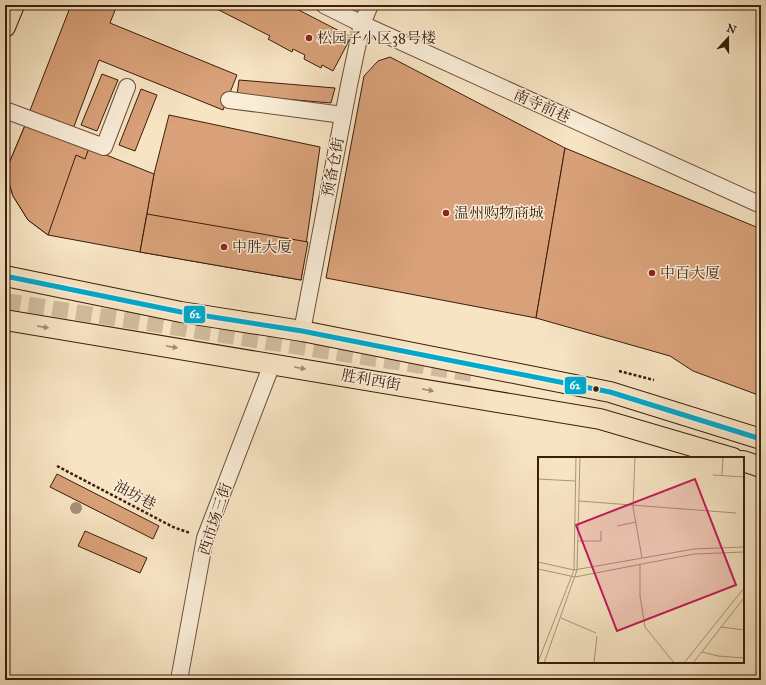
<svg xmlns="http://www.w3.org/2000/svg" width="766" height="685" viewBox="0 0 766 685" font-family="'IM FELL Great Primer','Noto Serif SC',serif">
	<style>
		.building { fill: #d9a179; stroke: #3c1d0a }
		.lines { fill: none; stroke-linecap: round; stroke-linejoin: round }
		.minor-tunnel { stroke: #d2bc9e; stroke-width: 16; stroke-dasharray: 16 8; stroke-linecap: butt }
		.minor-casing { stroke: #6b4f38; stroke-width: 18 }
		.major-casing { stroke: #3c1d0a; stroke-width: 22 }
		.path { stroke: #3c1d0a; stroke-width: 2.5; stroke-dasharray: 3 2; stroke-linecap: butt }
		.minor { stroke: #faedd8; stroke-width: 16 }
		.major { stroke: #f7e4c3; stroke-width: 20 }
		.bus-1-casing { stroke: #faedd8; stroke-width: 8 }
		.bus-1 { stroke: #00a9ce; stroke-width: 5 }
		.tree { fill: #a59274 }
		.oneway { fill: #a38a70 }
		.poi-dot { fill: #8f2418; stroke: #faedd8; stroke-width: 1.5 }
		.bus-dot { fill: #3c1d0a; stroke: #faedd8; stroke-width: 1.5 }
		.labels { text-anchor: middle; stroke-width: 3; stroke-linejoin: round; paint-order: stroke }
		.poi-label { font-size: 15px; fill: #3c1d0a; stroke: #faedd8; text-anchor: start }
		.street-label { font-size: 15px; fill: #3c1d0a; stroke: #faedd8 }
		.inset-road { fill: none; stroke: #ac9479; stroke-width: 1 }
		.view { fill: #c2185b; fill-opacity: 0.15; stroke: #c2185b; stroke-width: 2 }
		.inset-edge { fill: none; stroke: #3c1d0a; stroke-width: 2 }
		.line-badge { stroke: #faedd8; stroke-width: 1.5 }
		.badge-label { font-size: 11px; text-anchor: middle; font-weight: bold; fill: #fff }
	</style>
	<rect width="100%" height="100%" fill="#f7e4c3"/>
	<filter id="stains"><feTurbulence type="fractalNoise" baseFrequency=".005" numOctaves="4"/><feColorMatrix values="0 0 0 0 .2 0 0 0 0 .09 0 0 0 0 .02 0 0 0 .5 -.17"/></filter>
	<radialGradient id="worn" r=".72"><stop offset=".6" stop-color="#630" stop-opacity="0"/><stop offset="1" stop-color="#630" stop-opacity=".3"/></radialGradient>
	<g class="building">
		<polygon points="71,5 117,5 110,23 237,75 223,110 99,60 73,129 29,113"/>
		<polygon points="209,5 289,5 351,37 333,71 322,65 321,68 304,59 305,55 293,49 292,52 268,39 270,36"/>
		<polygon points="390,57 565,148 536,318 326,278 364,76 378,61"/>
		<polygon points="102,74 118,80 97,131 81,125"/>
		<polygon points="239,80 335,88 331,103 237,95"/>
		<polygon points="141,89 157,95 135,151 119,145"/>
		<polygon points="169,115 320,147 301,280 140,252 154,174"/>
		<polygon points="26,123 154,174 140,252 48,235 28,220 13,196 9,183 5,181 5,173"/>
		<polygon points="26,123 89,148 85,159 76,155 48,235 28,220 13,196 9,183 5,181 5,173"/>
		<polygon points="565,148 761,229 761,396 693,371 670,356 536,318"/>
		<polygon points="147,214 308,242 301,280 140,252"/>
		<polygon points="57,474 159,526 153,539 50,487"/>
		<polygon points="85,531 147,558 140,573 78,546"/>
	</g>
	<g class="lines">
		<polyline class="minor-tunnel" points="5,301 479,375"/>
		<defs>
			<g id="minor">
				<polyline points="324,5 362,24 761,205"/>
				<polyline points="229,100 343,115"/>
				<polyline points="5,110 104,147 127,87"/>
				<polyline points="302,331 349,85 362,24 370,5"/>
				<polyline points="179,680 205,538 272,364"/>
			</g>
			<g id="major">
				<polyline points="5,27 14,5"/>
				<polyline points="5,276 181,312 302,331 610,392 761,439"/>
				<polyline points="5,320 600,419 733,458"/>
				<polyline points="743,461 761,467"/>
			</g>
		</defs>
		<use href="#minor" class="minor-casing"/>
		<use href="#major" class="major-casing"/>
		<g class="path">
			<polyline points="619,371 654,380"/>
			<polyline points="57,466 173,527 190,533"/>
		</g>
		<use href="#minor" class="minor"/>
		<use href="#major" class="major"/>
		<defs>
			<polyline id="bus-1" points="5,276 181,312 302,331 610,392 761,439"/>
		</defs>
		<use href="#bus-1" class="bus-1-casing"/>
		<use href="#bus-1" class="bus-1"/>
	</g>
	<circle class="tree" cx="76" cy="508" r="6"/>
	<defs><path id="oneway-solid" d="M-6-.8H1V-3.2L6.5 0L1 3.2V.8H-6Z"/></defs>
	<g class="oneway">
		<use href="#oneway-solid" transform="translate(43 327) rotate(9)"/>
		<use href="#oneway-solid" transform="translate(172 347) rotate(9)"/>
		<use href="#oneway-solid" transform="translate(300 368) rotate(10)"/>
		<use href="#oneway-solid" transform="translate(428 390) rotate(10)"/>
	</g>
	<g class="poi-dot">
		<circle cx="309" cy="38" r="4"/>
		<circle cx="446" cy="213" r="4"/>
		<circle cx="224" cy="247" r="4"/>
		<circle cx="652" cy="273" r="4"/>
	</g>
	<circle class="bus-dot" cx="596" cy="389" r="3.5"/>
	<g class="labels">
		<g class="poi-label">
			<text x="317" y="43">松园子小区38号楼</text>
			<text x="454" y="218">温州购物商城</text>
			<text x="232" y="252">中胜大厦</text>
			<text x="660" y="278">中百大厦</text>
		</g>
		<g class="street-label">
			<text transform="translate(542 106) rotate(24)" y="5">南寺前巷</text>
			<text transform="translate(333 167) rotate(-79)" y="5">预备仓街</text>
			<text transform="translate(371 380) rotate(10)" y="5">胜利西街</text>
			<text transform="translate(135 495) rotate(28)" y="5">油坊巷</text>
			<text transform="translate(215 519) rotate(-72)" y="5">西市场三街</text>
		</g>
	</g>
	<g transform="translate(538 457)">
		<rect width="206" height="206" fill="#f7e4c3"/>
		<path class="inset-road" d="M97,0l-2,50 9,51M175,18l31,2M184,18l1,-18M0,22l37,2M41,44l157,12M79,69l19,-4M40,84h23v-10M0,105l36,8 120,-21 50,-2M102,108v31l5,31 29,36M0,112l37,8 119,-23 50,-2M23,161l35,15M183,170l23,3M164,195l16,4 26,2M0,205l36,-92 2,-113M6,206l33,-93 3,-113M56,206l3,-27M146,206l60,-75M155,206l51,-65"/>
		<path class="view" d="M157,22l41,106 -119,46 -41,-106z"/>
		<rect width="206" height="206" class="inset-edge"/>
	</g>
	<g class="line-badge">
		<rect x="183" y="305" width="23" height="19" rx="4" fill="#00a9ce"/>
		<rect x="564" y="376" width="23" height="19" rx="4" fill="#00a9ce"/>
	</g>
	<g class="badge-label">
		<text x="195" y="318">62</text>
		<text x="575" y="389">62</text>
	</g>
	<rect width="766" height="685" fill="none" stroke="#f7e4c3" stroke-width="20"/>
	<rect x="6" y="6" width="754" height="673" fill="none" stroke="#3c1d0a" stroke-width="2"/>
	<rect x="10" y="10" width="746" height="665" fill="none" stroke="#3c1d0a"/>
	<g transform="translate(728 38) rotate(21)" stroke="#faedd8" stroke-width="3" paint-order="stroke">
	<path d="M0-3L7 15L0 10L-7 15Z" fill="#3c1d0a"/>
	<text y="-6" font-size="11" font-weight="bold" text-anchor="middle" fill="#3c1d0a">N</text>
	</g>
	<rect width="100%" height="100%" filter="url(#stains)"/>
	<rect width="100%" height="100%" fill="url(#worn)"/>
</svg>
